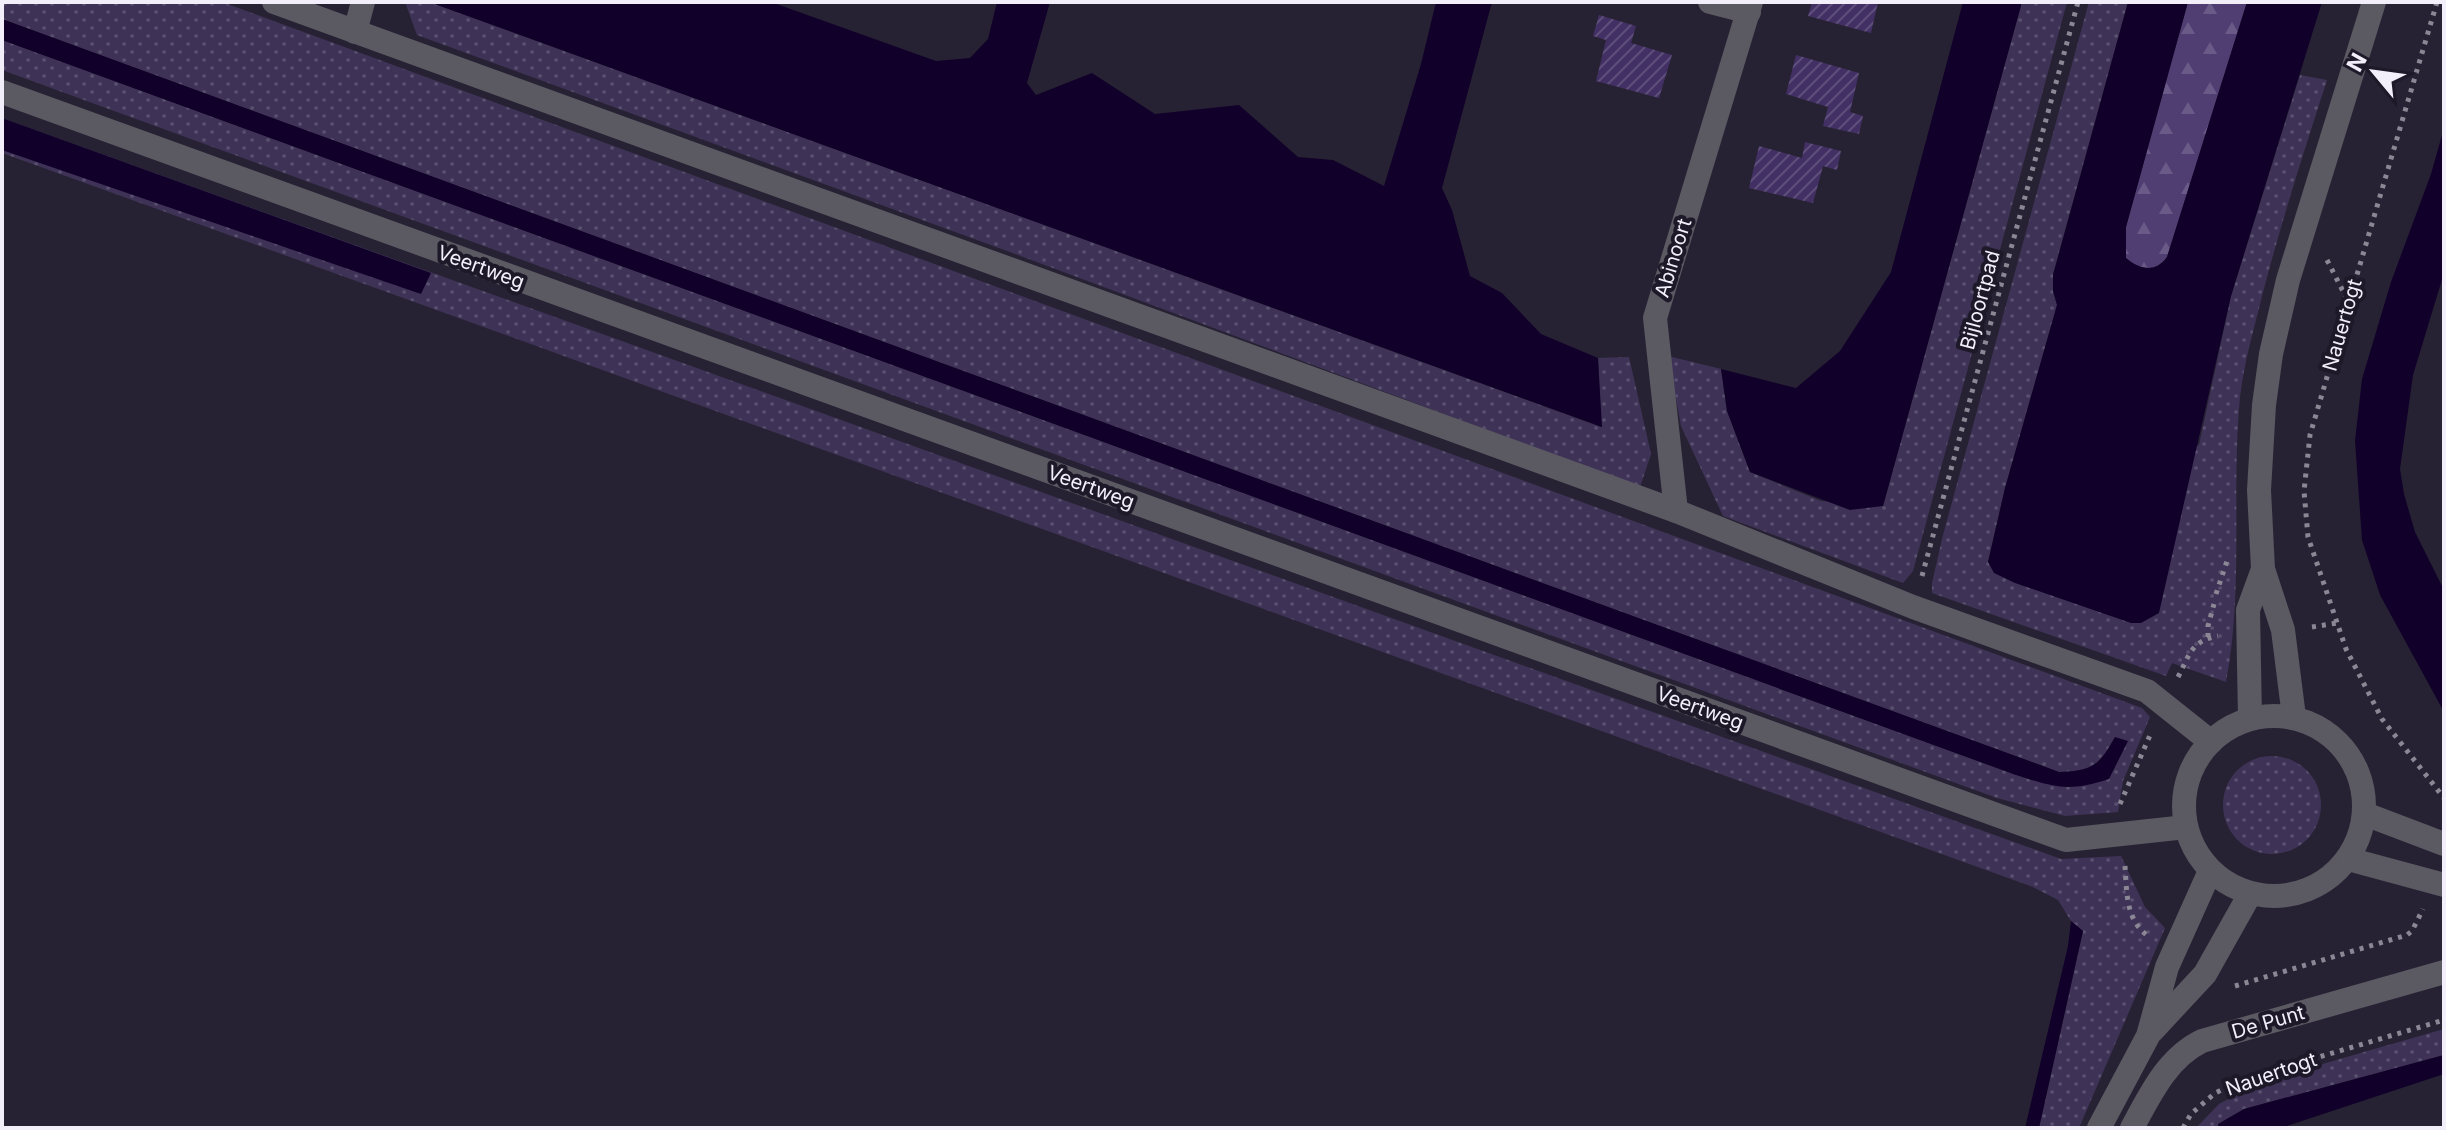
<svg xmlns="http://www.w3.org/2000/svg" width="2446" height="1130" viewBox="0 0 2446 1130" font-family="Inter,sans-serif">
	<style>
		.grass { fill: url(#grass-dots) }
		.forest { fill: url(#forest-firs) }
		.water { fill: #11002a }
		.building { fill: url(#building-hatch) }
		.lines { fill: none; stroke-linecap: round; stroke-linejoin: round }
		.path { stroke: #8b8795; stroke-width: 5; stroke-dasharray: 4 6; stroke-linecap: butt }
		.minor { stroke: #5b5962; stroke-width: 24 }
		.labels { text-anchor: middle; stroke-width: 8; stroke-linejoin: round; paint-order: stroke }
		.street-label { font-size: 20px; fill: #f2effa; stroke: #1d1929 }
	</style>
	<defs>
		<pattern id="grass-dots" width="8" height="8" patternUnits="userSpaceOnUse" patternTransform="scale(2)"><rect width="8" height="8" fill="#3e3357"/><path d="M2 2h.1M6 6h.1" fill="none" stroke="#5a5170" stroke-width="1.8" stroke-linecap="round"/></pattern>
		<pattern id="forest-firs" width="22" height="20" patternUnits="userSpaceOnUse" patternTransform="scale(2)"><rect width="22" height="20" fill="#503e73"/><path d="M5 1l3.5 6h-7zM16 11l3.5 6h-7z" fill="#6a5a88"/></pattern>
		<pattern id="building-hatch" width="6" height="6" patternUnits="userSpaceOnUse" patternTransform="scale(2)"><rect width="6" height="6" fill="#423064"/><path d="M-1 1l2-2M0 6l6-6M5 7l2-2" fill="none" stroke="#5e4e7b"/></pattern>
	</defs>
	<rect width="100%" height="100%" fill="#272233"/>
	<g class="grass">
		<path d="M2,2h220l1920,706 8,9 -27,64 -5,31 -53,4 -68,-18 -1995,-728v-30l2014,735 93,4 6,-42c-16,29 -23,34 -56,35l-2057,-753z"/>
		<polygon points="405,2 429,2 1601,427 1598,358 1629,357 1651,454 1640,487 1018,255 417,35"/>
		<polygon points="2022,2 2067,2 1913,571 1903,583 1723,516 1681,426 1668,356 1721,369 1727,411 1750,472 1821,501 1883,506"/>
		<path d="M2089,2h39l-75,272v17l4,14 -52,183 -17,74 211,-117 32,-149 69,-221 27,5c-23,71 -46,143 -65,216 -8,33 -18,66 -22,101 -9,94 4,191 -14,285l-54,-19 -6,13 -234,-83v-10l11,-48z"/>
		<polygon points="2,118 2061,859 2121,856 2145,907 2165,928 2079,1128 2039,1128 2083,931 2071,921 2058,900 2033,887 2,153"/>
		<circle cx="2272" cy="805" r="49"/>
		<polygon points="2444,1029 2444,1055 2244,1109 2219,1124 2218,1128 2196,1128 2219,1104 2260,1082"/>
	</g>
	<path class="forest" d="M2188,2h59l-80,255c-12,16 -27,13 -41,1v-31z"/>
	<g class="water">
		<polygon points="429,2 771,2 936,61 970,58 988,39 997,2 1050,2 1027,83 1036,95 1092,73 1155,114 1239,105 1298,157 1333,160 1384,186 1421,64 1436,2 1492,2 1442,188 1452,210 1470,276 1502,293 1541,334 1598,358 1602,427"/>
		<polygon points="1963,2 2022,2 1883,506 1850,510 1750,472 1727,411 1721,369 1796,388 1840,351 1891,272"/>
		<path d="M2128,2h60l-62,225v31c14,12 30,15 41,-1l80,-255h75l-91,294 -72,317 -18,10h-10l-116,-40 -21,-10 -6,-11 17,-74 52,-183 -4,-14v-16z"/>
		<path d="M2,19l2057,753c33,-1 40,-6 56,-35l13,4 -19,38c-40,13 -53,9 -93,-4l-2014,-735z"/>
		<polygon points="2,118 431,273 421,294 2,150"/>
		<polygon points="2444,128 2444,273 2413,375 2400,469 2404,494 2415,532 2444,590 2444,712 2380,595 2362,540 2355,441 2362,379 2391,282 2431,174"/>
		<polygon points="2071,921 2083,931 2039,1128 2025,1128 2068,946"/>
		<polygon points="2444,1055 2444,1074 2281,1128 2218,1128 2218,1124 2244,1109"/>
	</g>
	<g class="building">
		<polygon points="1812,2 1878,2 1871,33 1808,16"/>
		<polygon points="1599,15 1636,26 1631,43 1672,55 1659,98 1596,81 1606,40 1593,36"/>
		<polygon points="1796,55 1859,73 1850,112 1863,116 1859,134 1823,126 1828,107 1786,94"/>
		<polygon points="1805,142 1841,151 1837,170 1823,166 1813,203 1749,188 1759,146 1802,158"/>
	</g>
	<g class="lines">
		<g class="path">
			<polyline points="2437,2 2310,435 2304,491 2308,537 2346,649 2382,719 2444,798"/>
			<polyline points="2327,260 2348,301"/>
			<polyline points="1922,576 2078,2"/>
			<polyline points="2216,594 2228,558"/>
			<polyline points="2312,627 2337,623"/>
			<polyline points="2208,637 2208,626 2214,604"/>
			<path d="M2178,677c12,-23 13,-36 40,-41"/>
			<polyline points="2120,804 2151,733"/>
			<path d="M2125,866c2,26 0,53 23,70"/>
			<polyline points="2235,986 2407,935 2412,931 2423,909"/>
			<polyline points="2183,1128 2191,1114 2215,1093 2248,1078 2444,1020"/>
		</g>
		<g class="minor">
			<polyline points="274,2 1676,511 1913,607 2147,691 2211,742"/>
			<polyline points="1710,2 1749,12"/>
			<polyline points="355,32 363,2"/>
			<polyline points="2,92 2066,840 2186,827"/>
			<polyline points="1676,511 1655,318 1751,2"/>
			<circle cx="2274" cy="806" r="90"/>
			<polyline points="2294,717 2283,630 2263,569 2259,490 2264,405 2271,354 2288,280 2374,2"/>
			<polyline points="2250,718 2248,610 2263,569"/>
			<polyline points="2365,814 2444,844"/>
			<polyline points="2348,859 2444,885"/>
			<polyline points="2152,1031 2205,974 2250,894"/>
			<polyline points="2099,1128 2148,1036 2167,967 2210,871"/>
			<path d="M2132,1128c18,-33 35,-70 70,-87l242,-69"/>
		</g>
	</g>
	<g class="labels">
		<g class="street-label">
			<text transform="translate(1673 258) rotate(-73)" y="7">Abinoort</text>
			<text transform="translate(481 267) rotate(20)" y="7">Veertweg</text>
			<text transform="translate(1980 300) rotate(-75)" y="7">Bijloortpad</text>
			<text transform="translate(2342 325) rotate(-74)" y="7">Nauertogt</text>
			<text transform="translate(1091 487) rotate(20)" y="7">Veertweg</text>
			<text transform="translate(1700 708) rotate(20)" y="7">Veertweg</text>
			<text transform="translate(2268 1022) rotate(-16)" y="7">De Punt</text>
			<text transform="translate(2271 1074) rotate(-19)" y="7">Nauertogt</text>
		</g>
	</g>
	<rect width="2446" height="1130" fill="none" stroke="#f2effa" stroke-width="8"/>
	<g transform="translate(2374 72) rotate(299)" stroke="#1d1929" stroke-width="6" paint-order="stroke">
	<path d="M0-6L14 30L0 20L-14 30Z" fill="#f2effa"/>
	<text y="-12" font-size="22" font-weight="bold" text-anchor="middle" fill="#f2effa">N</text>
	</g>
</svg>
